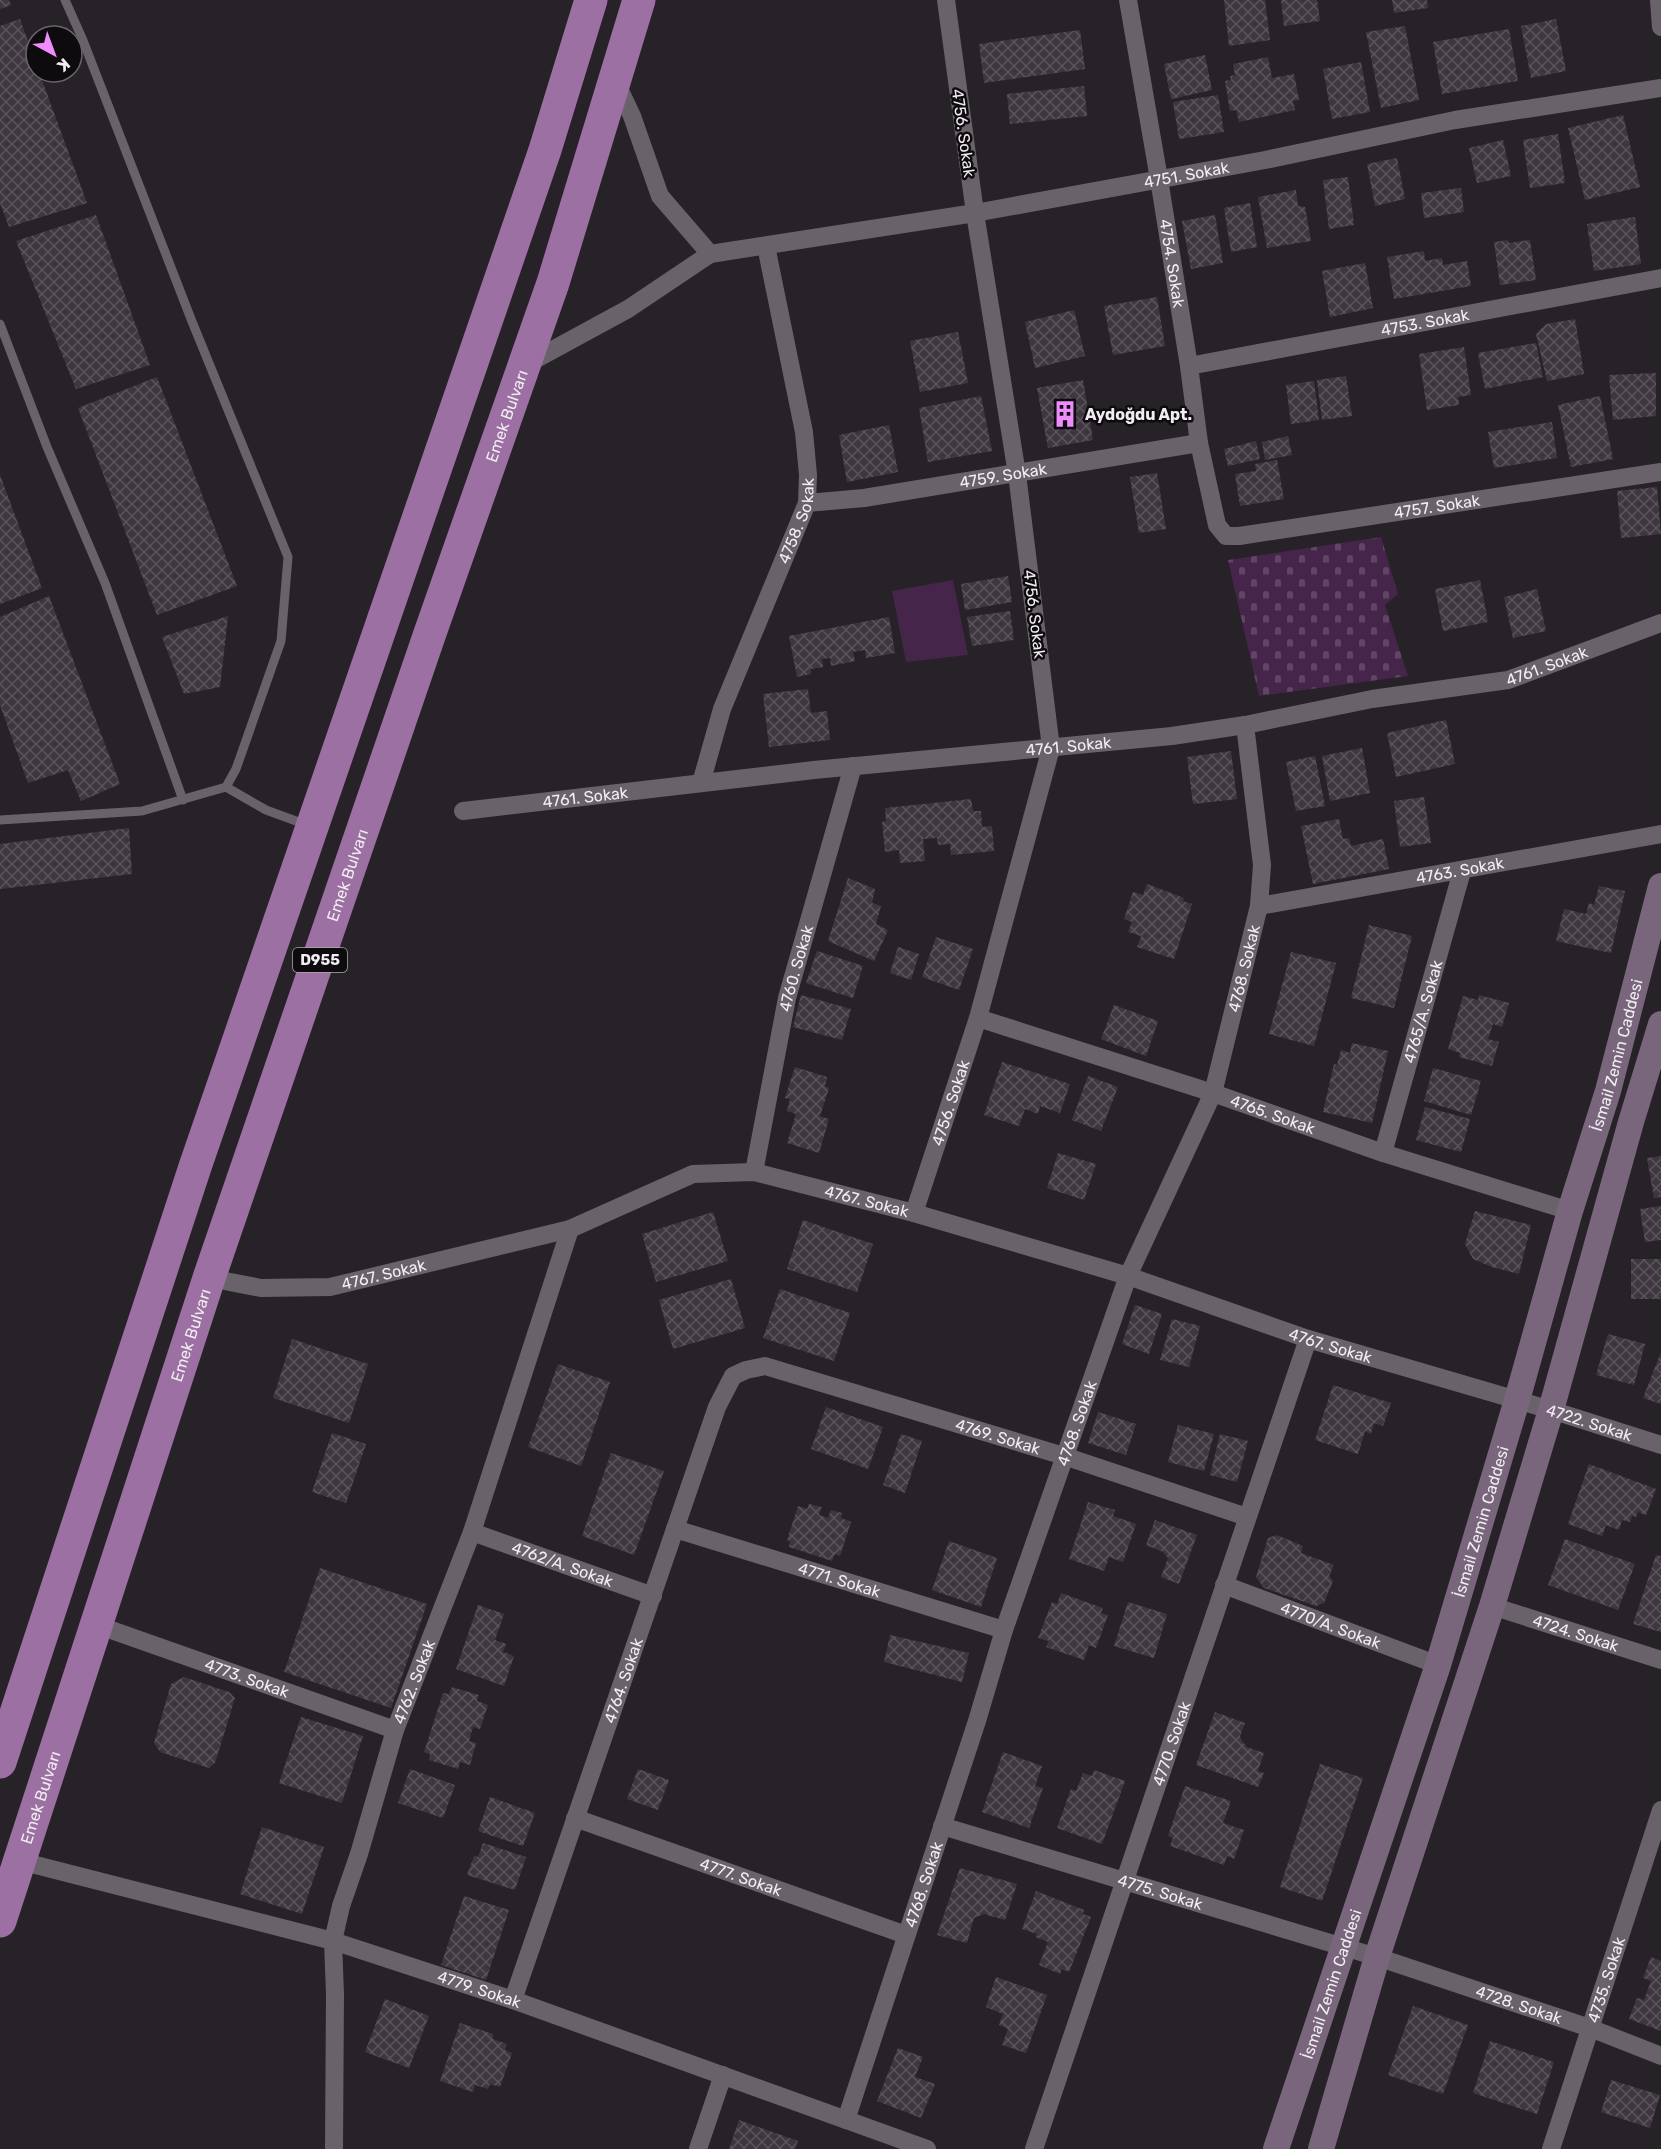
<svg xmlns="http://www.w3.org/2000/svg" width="1661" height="2149" viewBox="0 0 1661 2149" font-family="Rubik,sans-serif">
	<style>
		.green { fill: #46254b }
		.cemetery { fill: url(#cemetery-stones) }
		.building { fill: url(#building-cross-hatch) }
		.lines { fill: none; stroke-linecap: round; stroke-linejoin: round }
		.lane { stroke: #6a626b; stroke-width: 9 }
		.street { stroke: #6a626b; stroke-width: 18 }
		.secondary { stroke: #79667c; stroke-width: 26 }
		.highway { stroke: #9d70a3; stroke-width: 33 }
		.labels { text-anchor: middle; stroke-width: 5; stroke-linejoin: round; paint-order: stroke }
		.shield { fill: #0e0b0f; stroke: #ada9ae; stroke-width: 1.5 }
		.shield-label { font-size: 15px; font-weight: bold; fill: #f1edf2 }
		.street-label { font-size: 16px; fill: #f1edf2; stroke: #0e0b0f }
		.poi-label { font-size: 16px; font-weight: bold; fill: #f1edf2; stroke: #0e0b0f; text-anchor: start }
	</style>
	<defs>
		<pattern id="cemetery-stones" width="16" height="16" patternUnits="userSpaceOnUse" patternTransform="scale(1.5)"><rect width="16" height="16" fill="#46254b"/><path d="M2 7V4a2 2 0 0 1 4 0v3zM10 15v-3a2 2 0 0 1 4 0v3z" fill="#614565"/></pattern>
		<pattern id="building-cross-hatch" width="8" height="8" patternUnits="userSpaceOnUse" patternTransform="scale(1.5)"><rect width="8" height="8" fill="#3f3740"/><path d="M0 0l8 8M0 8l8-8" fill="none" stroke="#5b545c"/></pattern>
	</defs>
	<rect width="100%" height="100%" fill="#272128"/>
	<polygon class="green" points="953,580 968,655 906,662 892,591"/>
	<polygon class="cemetery" points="1381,537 1398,594 1385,605 1408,676 1259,696 1228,560"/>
	<g class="building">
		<polygon points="0,0 9,0 11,5 0,9"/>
		<polygon points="1224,0 1265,0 1270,40 1229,46"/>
		<polygon points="1281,0 1317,0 1320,21 1284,26"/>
		<polygon points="1392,0 1427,0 1428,8 1394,13"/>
		<polygon points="20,19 36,64 36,72 39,72 87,203 9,227 0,203 0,26"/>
		<polygon points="1556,19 1566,71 1531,78 1521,26"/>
		<polygon points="1405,26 1419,100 1381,108 1366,32"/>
		<polygon points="1509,29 1518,81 1442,94 1433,42"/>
		<polygon points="1080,30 1085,69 984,83 979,44"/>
		<polygon points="1205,55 1212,90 1171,99 1164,64"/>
		<polygon points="1268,57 1272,78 1294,74 1299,100 1293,101 1295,110 1239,122 1236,110 1230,111 1225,81 1231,80 1230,76 1235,75 1233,64"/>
		<polygon points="1361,62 1370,112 1332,119 1323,69"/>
		<polygon points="1084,86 1087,116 1010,124 1007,94"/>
		<polygon points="1218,95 1224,132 1179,139 1173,102"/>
		<polygon points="1623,115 1640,187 1585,200 1568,128"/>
		<polygon points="1558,134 1565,183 1530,188 1523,140"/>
		<polygon points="1503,140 1511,176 1477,183 1469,148"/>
		<polygon points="1397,158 1405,199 1375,206 1367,164"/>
		<polygon points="1348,177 1354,225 1329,229 1323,180"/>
		<polygon points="1461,188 1464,212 1424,218 1421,193"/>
		<polygon points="1296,190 1298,206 1305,207 1311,241 1267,248 1258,197"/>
		<polygon points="1250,203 1257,247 1231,252 1224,208"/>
		<polygon points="96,215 150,365 76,389 16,241"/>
		<polygon points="1215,215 1223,263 1191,269 1182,221"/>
		<polygon points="1635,217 1641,264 1594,271 1587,224"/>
		<polygon points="1508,240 1509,243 1530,240 1536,280 1500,285 1494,242"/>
		<polygon points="1424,251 1425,261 1442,258 1443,265 1467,261 1471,286 1394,299 1387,257"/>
		<polygon points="1365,263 1373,308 1330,317 1322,271"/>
		<polygon points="1157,297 1165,346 1113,355 1104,306"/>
		<polygon points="1074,310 1085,356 1035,368 1025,322"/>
		<polygon points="1575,319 1584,374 1547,381 1536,334 1546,324"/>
		<polygon points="958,332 968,383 920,392 910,341"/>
		<polygon points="1536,343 1543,377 1485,389 1478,353"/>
		<polygon points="1464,347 1471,395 1458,397 1459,405 1427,410 1419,354"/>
		<polygon points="1656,373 1656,416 1613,420 1609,375"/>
		<polygon points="1346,376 1352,416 1322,420 1317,380"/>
		<polygon points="157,377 237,586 157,615 78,408"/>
		<polygon points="1083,380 1093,440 1048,448 1037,388"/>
		<polygon points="1314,381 1319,420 1291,424 1286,385"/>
		<polygon points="981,396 992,451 928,462 919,408"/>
		<polygon points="1600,396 1613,459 1571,467 1558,405"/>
		<polygon points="1552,422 1557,458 1494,468 1488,432"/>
		<polygon points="889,425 898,472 847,482 839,435"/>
		<polygon points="1288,436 1292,455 1265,460 1262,442"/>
		<polygon points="1256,441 1260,459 1228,466 1224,449"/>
		<polygon points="1277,460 1284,499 1240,506 1235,474 1256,471 1255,464"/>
		<polygon points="1157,473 1166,529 1139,533 1130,477"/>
		<polygon points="0,475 42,588 0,604"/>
		<polygon points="1657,487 1661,534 1621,538 1617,491"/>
		<polygon points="1008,576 1012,602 965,610 961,584"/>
		<polygon points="1480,580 1488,622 1443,631 1435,589"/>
		<polygon points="1537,589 1546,631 1513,638 1504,597"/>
		<polygon points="49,596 120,784 81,801 68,770 28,783 0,705 0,617"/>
		<polygon points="1010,611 1014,640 972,646 967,617"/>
		<polygon points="228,616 220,687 184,694 162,637"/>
		<polygon points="889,617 895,653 866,658 865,650 853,652 855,661 831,666 830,658 822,659 823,667 811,669 811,674 797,677 789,636"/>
		<polygon points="808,689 811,713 827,711 830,740 769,747 763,694"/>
		<polygon points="1446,720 1455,764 1396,777 1387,733"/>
		<polygon points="1362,748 1370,793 1330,801 1322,756"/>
		<polygon points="1231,751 1237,799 1193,804 1187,757"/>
		<polygon points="1315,756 1325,806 1296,811 1286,762"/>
		<polygon points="1424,797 1431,843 1400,847 1394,801"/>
		<polygon points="971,799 973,811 981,811 982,827 992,826 994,851 951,855 950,844 938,845 937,838 923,839 925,861 900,863 899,850 885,852 882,822 886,821 885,808"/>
		<polygon points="1339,819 1343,839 1349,838 1351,846 1383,839 1389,869 1313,884 1301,826"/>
		<polygon points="129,828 132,874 0,889 0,844"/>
		<polygon points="848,878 875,889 872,903 881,906 876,924 888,930 874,961 828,941"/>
		<polygon points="1147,884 1184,898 1183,901 1192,904 1174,959 1137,947 1141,936 1128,932 1132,922 1124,919 1133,892 1143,895"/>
		<polygon points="1599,886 1625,891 1611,953 1556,941 1564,909 1586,914 1589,903 1594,905"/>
		<polygon points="1369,925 1412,936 1394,1008 1351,998"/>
		<polygon points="936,937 973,949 959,990 922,977"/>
		<polygon points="898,947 919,954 911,980 890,973"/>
		<polygon points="817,951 863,966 853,998 806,983"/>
		<polygon points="1291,952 1336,963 1314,1046 1269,1034"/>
		<polygon points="801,995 851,1009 842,1040 793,1027"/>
		<polygon points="1479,995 1509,1003 1502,1027 1493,1024 1488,1039 1499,1042 1492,1066 1459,1057 1460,1053 1448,1049 1463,996 1478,1000"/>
		<polygon points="1114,1005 1158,1021 1146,1056 1101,1039"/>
		<polygon points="1352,1043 1388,1051 1372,1123 1323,1112 1334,1064 1337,1065 1341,1050 1350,1053"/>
		<polygon points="1002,1062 1070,1084 1060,1113 1040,1106 1038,1114 1025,1109 1019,1126 984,1115"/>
		<polygon points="795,1067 827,1077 825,1086 829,1088 820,1116 829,1119 819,1153 787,1143 796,1114 787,1111 790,1099 785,1098"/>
		<polygon points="1433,1068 1481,1081 1471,1115 1424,1101"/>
		<polygon points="1088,1076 1118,1087 1101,1131 1072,1120"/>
		<polygon points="1425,1107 1470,1119 1461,1152 1416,1140"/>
		<polygon points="1058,1153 1096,1164 1084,1200 1047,1188"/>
		<polygon points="1661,1156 1661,1197 1654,1198 1647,1158"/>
		<polygon points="1661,1206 1661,1240 1645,1242 1640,1209"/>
		<polygon points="1475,1211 1531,1225 1519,1274 1492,1267 1473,1259 1465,1244"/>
		<polygon points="713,1212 728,1261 656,1282 642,1234"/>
		<polygon points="803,1220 873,1244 857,1292 787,1269"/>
		<rect x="1631" y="1259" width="30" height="40"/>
		<polygon points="731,1279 745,1328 673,1349 659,1300"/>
		<polygon points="780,1289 850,1313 834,1361 763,1338"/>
		<polygon points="1135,1305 1162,1314 1149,1354 1122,1344"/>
		<polygon points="1172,1319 1200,1326 1189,1367 1160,1360"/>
		<polygon points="1608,1334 1645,1344 1634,1385 1596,1375"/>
		<polygon points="292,1339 368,1364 349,1423 273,1398"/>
		<polygon points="1661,1352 1661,1404 1643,1398"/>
		<polygon points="558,1364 610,1382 581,1466 528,1447"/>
		<polygon points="1333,1385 1391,1403 1383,1426 1374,1423 1371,1434 1365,1431 1358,1454 1315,1440"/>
		<polygon points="826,1407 883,1427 868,1469 811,1449"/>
		<polygon points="1098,1412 1136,1424 1126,1455 1088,1443"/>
		<polygon points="1178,1425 1214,1434 1204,1471 1168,1462"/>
		<polygon points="332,1433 366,1444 346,1503 312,1492"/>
		<polygon points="901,1434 922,1441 905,1493 883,1485"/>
		<polygon points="1220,1434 1248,1441 1237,1482 1210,1475"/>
		<polygon points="611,1453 664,1471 634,1555 582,1536"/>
		<polygon points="1589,1464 1656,1489 1646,1515 1638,1512 1636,1517 1632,1516 1630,1522 1622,1520 1619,1530 1606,1525 1602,1536 1568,1524"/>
		<polygon points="1088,1502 1115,1510 1113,1516 1136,1524 1123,1562 1109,1557 1104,1571 1069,1559"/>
		<polygon points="809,1504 822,1507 819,1515 828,1518 831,1510 842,1513 841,1518 851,1522 840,1556 835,1554 832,1561 789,1547 790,1541 787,1540 798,1506 807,1509"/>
		<polygon points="1155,1520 1197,1535 1179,1584 1161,1577 1168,1558 1163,1552 1146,1545"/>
		<polygon points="1277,1535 1303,1546 1301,1553 1334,1565 1329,1576 1333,1581 1324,1603 1316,1606 1264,1588 1256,1577 1268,1538"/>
		<polygon points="1565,1539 1635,1564 1618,1610 1548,1585"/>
		<polygon points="949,1541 997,1558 981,1607 932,1590"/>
		<polygon points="1656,1555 1661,1556 1661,1632 1633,1624"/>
		<polygon points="320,1568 427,1604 391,1708 284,1672"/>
		<polygon points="1061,1593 1103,1608 1101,1613 1108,1615 1096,1648 1089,1645 1084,1660 1046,1647 1049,1641 1038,1638 1052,1602 1057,1604"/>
		<polygon points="1128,1602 1167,1614 1154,1658 1114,1646"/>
		<polygon points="478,1605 504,1614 495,1640 506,1644 503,1652 514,1656 504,1686 456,1669"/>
		<polygon points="890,1635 969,1653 962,1682 884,1662"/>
		<polygon points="184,1677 229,1692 235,1698 215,1763 209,1768 160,1752 154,1743 171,1684"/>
		<polygon points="452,1687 479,1695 477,1701 488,1705 480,1729 473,1727 469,1741 476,1743 470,1765 460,1762 458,1769 429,1760 430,1754 424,1752 443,1693 449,1694"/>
		<polygon points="1215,1712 1245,1723 1240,1736 1242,1741 1247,1747 1264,1753 1258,1771 1264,1773 1258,1787 1196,1765"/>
		<polygon points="301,1717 363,1736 342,1803 279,1783"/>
		<polygon points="1003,1752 1042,1766 1035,1786 1043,1788 1029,1828 982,1812"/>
		<polygon points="1320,1764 1363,1778 1322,1901 1280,1887"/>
		<polygon points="410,1769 455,1785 443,1818 398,1803"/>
		<polygon points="638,1769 669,1780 658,1810 627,1799"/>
		<polygon points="1094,1770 1125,1781 1102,1844 1057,1828 1071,1789 1076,1791 1083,1773 1092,1776"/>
		<polygon points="1185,1786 1231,1801 1223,1823 1244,1830 1234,1859 1227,1856 1224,1865 1170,1846 1173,1838 1168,1836"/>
		<polygon points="490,1797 535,1813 523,1846 478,1831"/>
		<polygon points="262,1827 324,1847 302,1914 240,1894"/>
		<polygon points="483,1843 526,1857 515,1890 467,1875 474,1856 478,1857"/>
		<polygon points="960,1868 1017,1884 1005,1920 984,1914 974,1918 967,1943 937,1935"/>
		<polygon points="1036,1891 1084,1910 1083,1914 1091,1917 1069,1972 1062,1969 1060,1974 1039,1965 1048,1942 1036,1937 1037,1934 1022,1929"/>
		<polygon points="464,1896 509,1910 486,1980 441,1965"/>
		<polygon points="1651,1957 1661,1961 1661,2031 1629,2019 1637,1998 1644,2000 1651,1981 1643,1978"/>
		<polygon points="996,1977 1047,1995 1026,2053 1002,2045 1008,2029 999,2025 1003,2014 986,2007"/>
		<polygon points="385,1999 429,2016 409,2068 365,2052"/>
		<polygon points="1413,2006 1468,2025 1443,2094 1388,2075"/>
		<polygon points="460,2023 493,2034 493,2039 507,2044 505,2050 512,2053 500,2087 490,2084 488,2089 475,2085 473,2092 440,2081"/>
		<polygon points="1490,2041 1554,2062 1537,2114 1473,2093"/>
		<polygon points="898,2048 923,2057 915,2077 935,2084 921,2118 877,2101"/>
		<polygon points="1611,2080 1660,2095 1650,2128 1601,2112"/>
		<polygon points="739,2120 798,2141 795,2149 729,2149"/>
	</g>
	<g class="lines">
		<g class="lane">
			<polyline points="0,324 47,447 105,583 183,800"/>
			<polyline points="226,787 266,810 307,825"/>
			<polyline points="0,820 142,811 226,787 236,769 281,641 288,557 191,319 82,38 65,0"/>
		</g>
		<g class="street">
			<path id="s1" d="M1128,0l31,179 30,187 10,77 18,82 9,11h13l422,-64"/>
			<polyline points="1659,0 1661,27"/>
			<path id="s2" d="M710,254l265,-41 290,-53 190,-40 206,-32"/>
			<polyline points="525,365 628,309 710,254 660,196 632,116 615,80"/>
			<path id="s3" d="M1189,366l472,-88"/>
			<path id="s4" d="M807,503l57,-5 335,-55"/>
			<path id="s5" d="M701,783l21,-74 85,-206 1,-28 -4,-43 -38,-186"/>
			<path id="s6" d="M463,811l351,-41 358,-34 73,-11 127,-26 136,-19 153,-57"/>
			<path id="s7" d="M1259,906l402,-72"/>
			<path id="s8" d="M978,1018l235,75 170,60 187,58"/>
			<path id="s9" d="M1383,1153l79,-282"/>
			<path id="s10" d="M754,1172l33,-174 66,-232"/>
			<path id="s11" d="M914,1213l64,-195 73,-270 -34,-274 -42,-261 -29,-213"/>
			<path id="s12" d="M209,1278l52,10 69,-1 240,-58 123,-55 61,-2 160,41 214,63 180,63 243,71 110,35"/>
			<path id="s13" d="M675,1529l329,101"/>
			<path id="s14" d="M472,1532l181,64"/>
			<path id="s15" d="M1224,1585l214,80"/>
			<path id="s16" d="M1492,1606l169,54"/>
			<path id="s17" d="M97,1625l298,105"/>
			<path id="s18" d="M575,1818l331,117"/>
			<path id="s19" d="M942,1826l435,131 213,71 71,28"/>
			<path id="s20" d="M20,1861l313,80 180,59 414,149"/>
			<path id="s21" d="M513,2000l204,-593 16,-31 13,-6 19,-4 299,90 183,61"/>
			<path id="s22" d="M846,2120l131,-399 27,-91 124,-354 85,-183 46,-187 3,-41 -17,-140"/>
			<path id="s23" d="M334,2149l1,-155 -2,-53 8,-35 18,-52 36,-124 77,-198 98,-303"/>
			<polyline points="698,2149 723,2075"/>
			<path id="s24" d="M1034,2149c92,-270 182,-540 274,-810"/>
			<path id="s25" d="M1551,2149l110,-339"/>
		</g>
		<g class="secondary">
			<path id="s26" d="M1276,2149l162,-484 79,-265 53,-189 38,-120 53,-205"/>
			<polyline points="1321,2149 1377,1957 1492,1606 1551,1410 1631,1122 1661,1024"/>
		</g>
		<g class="highway">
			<polyline points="0,1762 195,1167 545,150 591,0"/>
			<path id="s27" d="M0,1921l209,-643 220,-642 124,-353 86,-283"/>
		</g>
	</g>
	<defs>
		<symbol id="building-bare" viewBox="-9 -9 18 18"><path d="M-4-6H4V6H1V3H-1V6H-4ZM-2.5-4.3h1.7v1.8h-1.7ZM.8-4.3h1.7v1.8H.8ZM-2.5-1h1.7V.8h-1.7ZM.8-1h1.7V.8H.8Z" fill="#ed8cfa" stroke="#0e0b0f" stroke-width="2.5" paint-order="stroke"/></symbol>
	</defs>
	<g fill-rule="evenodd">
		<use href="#building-bare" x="1046" y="395" width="38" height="38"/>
	</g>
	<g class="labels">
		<rect class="shield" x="293" y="948" width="54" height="24" rx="4.5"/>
		<g class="shield-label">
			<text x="320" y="965">D955</text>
		</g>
		<g class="street-label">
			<text transform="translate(964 133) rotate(82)" y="6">4756. Sokak</text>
			<text dy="6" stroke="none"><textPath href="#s2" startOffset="483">4751. Sokak</textPath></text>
			<text dy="6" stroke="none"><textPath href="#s1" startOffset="267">4754. Sokak</textPath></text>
			<text dy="6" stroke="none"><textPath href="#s3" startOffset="240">4753. Sokak</textPath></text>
			<text dy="6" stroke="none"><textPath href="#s27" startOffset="1588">Emek Bulvarı</textPath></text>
			<text dy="6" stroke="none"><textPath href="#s4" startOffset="198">4759. Sokak</textPath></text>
			<text dy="6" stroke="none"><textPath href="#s1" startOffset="760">4757. Sokak</textPath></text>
			<text dy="6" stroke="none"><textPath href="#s5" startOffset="280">4758. Sokak</textPath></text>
			<text transform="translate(1035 614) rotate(83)" y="6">4756. Sokak</text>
			<text dy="6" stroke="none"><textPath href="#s6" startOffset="1095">4761. Sokak</textPath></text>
			<text dy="6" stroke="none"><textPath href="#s6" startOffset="609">4761. Sokak</textPath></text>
			<text dy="6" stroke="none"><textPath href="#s6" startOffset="123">4761. Sokak</textPath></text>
			<text dy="6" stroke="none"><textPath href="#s7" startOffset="204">4763. Sokak</textPath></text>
			<text dy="6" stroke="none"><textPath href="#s27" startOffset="1102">Emek Bulvarı</textPath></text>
			<text dy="6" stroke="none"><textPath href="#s10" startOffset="208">4760. Sokak</textPath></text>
			<text dy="6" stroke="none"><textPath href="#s22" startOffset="1220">4768. Sokak</textPath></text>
			<text dy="6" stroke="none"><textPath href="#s9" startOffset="147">4765/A. Sokak</textPath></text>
			<text dy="6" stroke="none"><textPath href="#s26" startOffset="1146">İsmail Zemin Caddesi</textPath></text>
			<text dy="6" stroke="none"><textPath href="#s11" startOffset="116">4756. Sokak</textPath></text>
			<text dy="6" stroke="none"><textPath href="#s8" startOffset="310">4765. Sokak</textPath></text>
			<text dy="6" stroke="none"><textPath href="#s12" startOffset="681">4767. Sokak</textPath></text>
			<text dy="6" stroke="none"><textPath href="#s12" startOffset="177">4767. Sokak</textPath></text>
			<text dy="6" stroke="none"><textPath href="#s27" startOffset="616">Emek Bulvarı</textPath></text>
			<text dy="6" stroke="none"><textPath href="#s12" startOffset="1167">4767. Sokak</textPath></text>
			<text dy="6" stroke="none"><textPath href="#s12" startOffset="1437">4722. Sokak</textPath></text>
			<text dy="6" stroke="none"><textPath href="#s22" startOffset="734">4768. Sokak</textPath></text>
			<text dy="6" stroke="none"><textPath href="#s21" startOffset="939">4769. Sokak</textPath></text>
			<text dy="6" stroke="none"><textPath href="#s26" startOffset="660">İsmail Zemin Caddesi</textPath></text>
			<text dy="6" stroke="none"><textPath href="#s14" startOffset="96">4762/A. Sokak</textPath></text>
			<text dy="6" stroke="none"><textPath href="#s13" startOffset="172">4771. Sokak</textPath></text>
			<text dy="6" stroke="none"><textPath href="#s15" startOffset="114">4770/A. Sokak</textPath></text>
			<text dy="6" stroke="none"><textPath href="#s16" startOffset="88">4724. Sokak</textPath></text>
			<text dy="6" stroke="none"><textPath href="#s17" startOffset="159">4773. Sokak</textPath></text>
			<text dy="6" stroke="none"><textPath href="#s21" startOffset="338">4764. Sokak</textPath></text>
			<text dy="6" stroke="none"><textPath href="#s23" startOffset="480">4762. Sokak</textPath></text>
			<text dy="6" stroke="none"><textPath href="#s24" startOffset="428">4770. Sokak</textPath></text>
			<text dy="6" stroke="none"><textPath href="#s27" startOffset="130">Emek Bulvarı</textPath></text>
			<text dy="6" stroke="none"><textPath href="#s18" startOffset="176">4777. Sokak</textPath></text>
			<text dy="6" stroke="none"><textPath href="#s22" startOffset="248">4768. Sokak</textPath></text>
			<text dy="6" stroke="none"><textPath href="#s19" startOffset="228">4775. Sokak</textPath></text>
			<text dy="6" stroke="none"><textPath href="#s25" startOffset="178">4735. Sokak</textPath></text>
			<text dy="6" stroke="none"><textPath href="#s26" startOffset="174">İsmail Zemin Caddesi</textPath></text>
			<text dy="6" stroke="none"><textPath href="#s20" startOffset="477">4779. Sokak</textPath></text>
			<text dy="6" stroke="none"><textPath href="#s19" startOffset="604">4728. Sokak</textPath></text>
		</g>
		<g class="poi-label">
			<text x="1085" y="420">Aydoğdu Apt.</text>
		</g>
	</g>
	<g transform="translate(54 54) rotate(139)"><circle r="28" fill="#0e0b0f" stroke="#69656a" stroke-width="1.5"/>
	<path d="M0-4.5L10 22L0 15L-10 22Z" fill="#ed8cfa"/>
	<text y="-9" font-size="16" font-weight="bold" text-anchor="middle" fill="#f1edf2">K</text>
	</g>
</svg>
